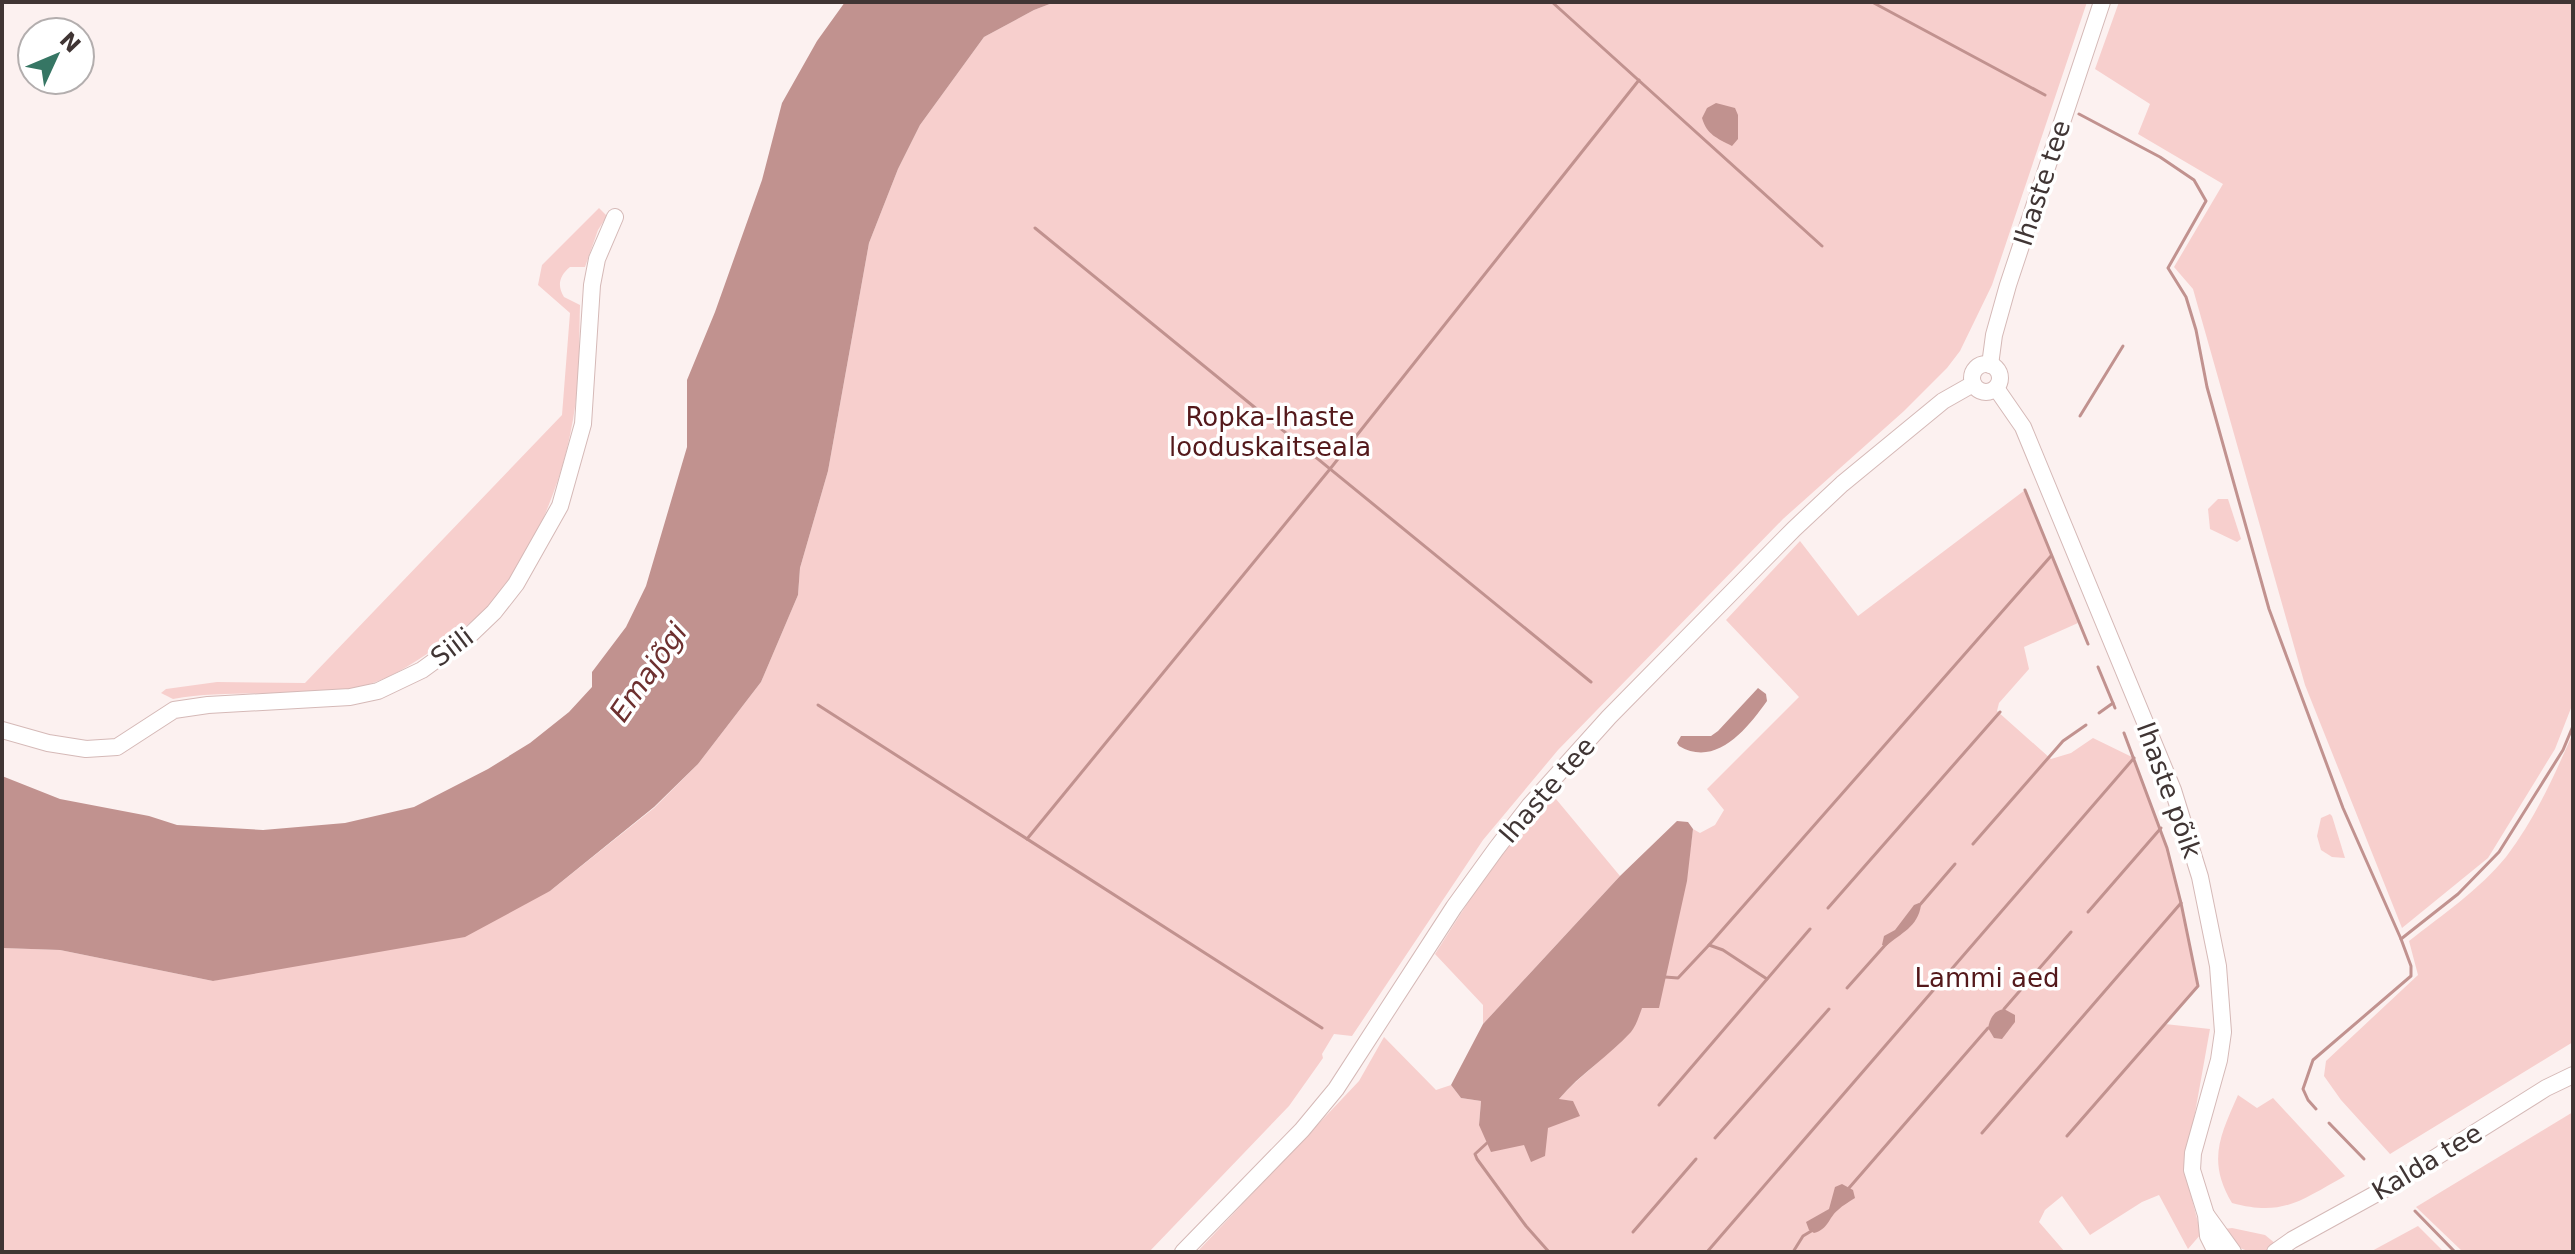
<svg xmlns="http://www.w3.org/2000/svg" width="2575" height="1254" viewBox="0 0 2575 1254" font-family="'DejaVu Sans',sans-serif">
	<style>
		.green { fill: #f7cfcd }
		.water { fill: #c1928f }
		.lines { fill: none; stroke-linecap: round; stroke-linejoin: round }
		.stream { stroke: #c1928f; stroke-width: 3 }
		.minor-casing { stroke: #d5b9b7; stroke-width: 18 }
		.minor { stroke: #fff; stroke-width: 16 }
		.labels { text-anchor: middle; stroke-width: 7; stroke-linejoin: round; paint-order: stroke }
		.street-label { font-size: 26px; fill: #403534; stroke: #fff }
		.park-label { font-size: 26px; fill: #54191b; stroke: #fff }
		.water-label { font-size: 28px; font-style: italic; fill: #6d302f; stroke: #fff }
	</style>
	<rect width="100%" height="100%" fill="#fcf1f0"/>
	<g class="green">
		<polygon points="1055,2 2087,2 1992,285 1960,351 1947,368 1904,411 1783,519 1558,750 1483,840 1352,1036 1334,1034 1322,1054 1323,1058 1289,1106 1149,1252 2,1252 2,948 60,950 213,981 550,891 654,808 698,764 761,682 798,595 800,568 828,471 869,243 898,169 920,125 984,37 1034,10"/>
		<polygon points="2119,2 2573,2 2573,703 2555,749 2488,858 2402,928 2305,685 2193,289 2174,267 2223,184 2138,134 2150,104 2095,69"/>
		<path d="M599,208l8,8 -9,14 -13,37h-15c-11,9 -13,19 -6,30l16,8c-1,29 0,57 -3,85 -7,74 -37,155 -85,212 -16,18 -36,32 -56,46 -25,17 -51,34 -81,40 -60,11 -122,0 -182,11l-12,-6 5,-4 51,-7 88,1 257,-268 8,-102 -32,-28 4,-20z"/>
		<path d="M2025,490l53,133 -54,24 5,22 -30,34 -2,8 54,48 20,-6 22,-15 41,20 33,90 14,55 17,83 -33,38 45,5 -22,123 -1,28 14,54 -13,15 -29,-54 -17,7 -52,33 -28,-39 -17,14 -6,12 26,30h-868l162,-171 25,-44 52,53 15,-5 10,13 20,3 -2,24 69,3 25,-27 -15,-1c16,-19 36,-32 53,-51 53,-61 72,-141 82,-220l7,4 15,-8 9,-15 -17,-21 92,-92 -73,-77 74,-79 58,75z"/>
		<polygon points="2218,499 2228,499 2241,539 2237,542 2210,529 2208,509"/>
		<path d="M2573,733v309l-183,112 -49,-54 -17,-24 2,-15 92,-86 -9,-34c33,-26 70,-51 97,-84 29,-38 48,-81 67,-124z"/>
		<polygon points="1551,793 1620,876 1483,1024 1483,1005 1435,954 1481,882"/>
		<polygon points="2330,814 2332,816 2345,858 2332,857 2321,850 2317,836 2321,818"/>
		<path d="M2238,1095l19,13 16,-10 72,78c-44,24 -61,41 -113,27 -25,-42 -12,-67 6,-108z"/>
		<polygon points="2573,1112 2573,1252 2463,1252 2416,1207"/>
		<polygon points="2418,1226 2444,1252 2370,1252"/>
		<path d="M2232,1228l33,7 11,9 -9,8c-24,0 -30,-2 -43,-23z"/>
	</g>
	<g class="water">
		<polygon points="845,2 1055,2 1034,10 984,37 920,125 898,169 869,243 828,471 800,568 798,595 761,682 698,764 654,807 550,891 465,937 213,981 60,950 2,948 2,776 60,799 149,816 177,825 263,830 345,823 414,807 488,769 530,743 569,712 592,687 592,672 626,627 646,586 687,447 687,380 715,312 762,180 782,103 817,41"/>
		<path d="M1716,103l19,5 3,7v24l-6,7c-15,-8 -25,-11 -30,-28l5,-10z"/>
		<path d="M1758,688l8,6 1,7c-20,28 -51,67 -88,45l-2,-3 4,-7h30l7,-5z"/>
		<path d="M1677,821l11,1 5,7 -6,52 -28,127h-17c-3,8 -6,18 -11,24 -22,24 -51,42 -72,67l14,2 7,15 -32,12 -3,28 -14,6 -7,-17 -33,7 -12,-27 2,-24 -20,-3 -10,-13 32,-61 137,-148z"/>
		<path d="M1919,903l2,2c-3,22 -20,28 -35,41l-4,-1 2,-9 11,-6 19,-25z"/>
		<path d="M2004,1009l11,6v7l-13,17 -8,-1 -6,-10c2,-9 5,-17 16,-19z"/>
		<path d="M1842,1184l11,6 2,8c-6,4 -12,7 -17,12 -10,8 -9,19 -24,23l-5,-3 -3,-8 23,-13 6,-22z"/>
	</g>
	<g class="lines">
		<g class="stream">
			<polyline points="1552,2 1822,246"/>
			<polyline points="1872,2 2045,95"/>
			<polyline points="2079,114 2160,157 2194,180 2206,201 2168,268 2186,297 2196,330 2207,387 2269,609 2343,808 2401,939"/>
			<polyline points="1035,228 1591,682"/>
			<polyline points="2080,416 2123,346"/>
			<polyline points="2025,490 2088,644"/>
			<polyline points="2098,667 2115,708"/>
			<polyline points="818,705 1322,1028"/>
			<polyline points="2099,713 2113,703"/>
			<polyline points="1027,839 1330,469 1639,80"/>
			<polyline points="1973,844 2063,741 2086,725"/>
			<polyline points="1918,907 1955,864"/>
			<polyline points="1828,908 2000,712"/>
			<polyline points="2088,912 2161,828"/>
			<polyline points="1709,945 2051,556"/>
			<polyline points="1665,977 1678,978 1709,945 1723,950 1767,979"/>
			<polyline points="1847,988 1887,943"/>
			<polyline points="2004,1009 2071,932"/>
			<polyline points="1659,1105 1810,929"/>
			<polyline points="2316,1109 2308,1100 2303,1089 2313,1060 2411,976 2411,966 2401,939 2458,894 2499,852 2563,750 2573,726"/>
			<polyline points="2329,1123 2364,1159"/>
			<polyline points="1982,1133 2181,903"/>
			<polyline points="2067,1136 2198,986 2181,903 2167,848 2124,733"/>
			<polyline points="1715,1138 1829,1009"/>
			<polyline points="1487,1143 1475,1154 1477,1159 1526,1226 1549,1252"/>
			<polyline points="1849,1188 1988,1028"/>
			<polyline points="2415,1211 2455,1252"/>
			<polyline points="1633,1232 1696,1159"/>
			<polyline points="1707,1252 2134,758"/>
			<polyline points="1793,1252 1803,1236 1813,1230"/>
		</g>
		<defs>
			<g id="minor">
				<circle cx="1986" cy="378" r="14"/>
				<polyline points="1990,365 1994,335 2008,285 2102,2"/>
				<polyline points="1996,388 2023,427 2173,790 2200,877 2218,966 2223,1032 2219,1060 2193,1153 2192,1170 2206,1215 2208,1236 2216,1252"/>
				<polyline points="2,730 48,743 86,749 117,747 174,710 208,705 350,697 378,691 422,670 470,635 494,612 516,584 560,506 583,424 592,285 597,259 615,217"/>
				<polyline points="2207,1216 2233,1252"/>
				<polyline points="1183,1252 1302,1130 1336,1089 1454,907 1496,849 1530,805 1609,717 1794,529 1842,484 1943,401 1973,384"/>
				<polyline points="2275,1252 2292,1240 2390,1186 2546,1088 2573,1075"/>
			</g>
		</defs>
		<use href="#minor" class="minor-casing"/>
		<use href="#minor" class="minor"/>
	</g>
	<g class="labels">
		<g class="street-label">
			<text transform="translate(2042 183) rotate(-72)" y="9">Ihaste tee</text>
			<text transform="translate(452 647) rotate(-37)" y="9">Siili</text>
			<text transform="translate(1547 790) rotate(-49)" y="9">Ihaste tee</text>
			<text transform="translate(2169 790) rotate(70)" y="9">Ihaste põik</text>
			<text transform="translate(2427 1162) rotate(-31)" y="9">Kalda tee</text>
		</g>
		<g class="park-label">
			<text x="1270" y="426">Ropka-Ihaste<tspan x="1270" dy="30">looduskaitseala</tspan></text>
			<text x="1987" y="987">Lammi aed</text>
		</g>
		<g class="water-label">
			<text transform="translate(648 672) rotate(-55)" y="10">Emajõgi</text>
		</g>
	</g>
	<rect width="2575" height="1254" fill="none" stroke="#403534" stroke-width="8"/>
	<g transform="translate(56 56) rotate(46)"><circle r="38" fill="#ffffff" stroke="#b3aeae" stroke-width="2"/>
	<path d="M0-6L14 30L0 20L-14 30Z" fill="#367664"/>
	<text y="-12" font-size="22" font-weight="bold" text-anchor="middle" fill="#403534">N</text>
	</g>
</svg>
